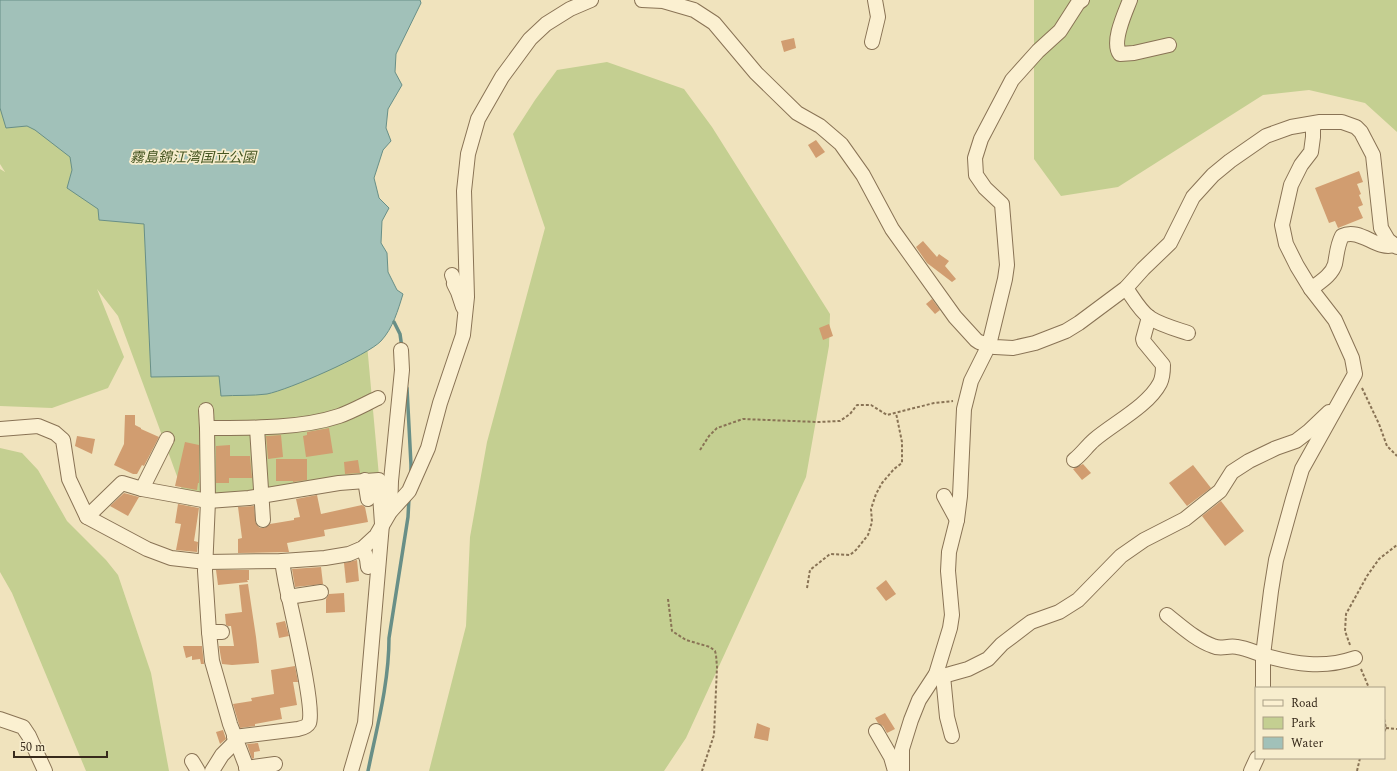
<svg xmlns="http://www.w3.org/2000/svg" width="1397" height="771" viewBox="0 0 1397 771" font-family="Spectral,'Noto Sans JP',serif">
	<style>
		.green { fill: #c4cf91 }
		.water { fill: #a1c1b9; stroke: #688f87 }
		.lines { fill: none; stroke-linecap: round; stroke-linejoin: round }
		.stream { stroke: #688f87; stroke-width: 3.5 }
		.building { fill: #d19d70 }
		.minor-casing { stroke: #897355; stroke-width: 16 }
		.path { stroke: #897355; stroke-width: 2; stroke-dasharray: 3 2; stroke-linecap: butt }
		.minor { stroke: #fbf0d1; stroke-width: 14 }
		.labels { text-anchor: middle; stroke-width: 3.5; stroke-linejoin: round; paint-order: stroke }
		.park-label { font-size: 14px; font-style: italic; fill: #455520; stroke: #f7edcd }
	</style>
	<rect width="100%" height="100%" fill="#f0e3bd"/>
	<g class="green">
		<polygon points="0,0 412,0 349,146 379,476 188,506 118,316 97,289 124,357 108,388 52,408 0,406 0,169 5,172 0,164"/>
		<polygon points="1034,0 1397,0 1397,132 1365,103 1309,90 1263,95 1118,187 1061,196 1034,159"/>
		<polygon points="607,62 684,89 712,127 830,314 829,346 806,477 686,738 664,771 429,771 466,626 470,537 487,442 545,228 513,134 535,100 557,70"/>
		<polygon points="0,448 22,453 38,470 67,521 106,560 118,575 151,673 169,771 86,771 12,593 0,572"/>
	</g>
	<path class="water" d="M0,0h420l1,3 -25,51 -1,18 7,13 -14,24 -2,19 5,13 -8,9 -9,28 5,20 10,10 -7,13 -1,22 6,10 1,19 9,18 6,4c-5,16 -10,34 -22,47 -13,14 -93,49 -114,53 -15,2 -31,1 -46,2l-2,-20 -68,1 -7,-153 -45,-4 -1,-11 -31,-21 5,-18 -2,-13 -35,-27 -8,-4 -21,2 -6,-20z"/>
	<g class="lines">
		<g class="stream">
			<polyline points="394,322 400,334 402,348"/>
			<polyline points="407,388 411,465 411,473"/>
			<path d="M368,771c9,-44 21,-88 21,-133l19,-121 1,-19"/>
		</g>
	</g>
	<g class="building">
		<polygon points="794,38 796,48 784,52 781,41"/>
		<polygon points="816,140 825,152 816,158 808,145"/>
		<polygon points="1359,171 1363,182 1357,184 1361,194 1359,195 1363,205 1358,207 1363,218 1338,228 1335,221 1329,223 1315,188"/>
		<polygon points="923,241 937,257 939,254 949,261 945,266 956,279 952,282 927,263 916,247"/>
		<polygon points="932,299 940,310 935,314 926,304"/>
		<polygon points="829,324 833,336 823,340 819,328"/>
		<polygon points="125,415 135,415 135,425 141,428 141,429 159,437 144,466 142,465 137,474 133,474 114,465 124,444"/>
		<polygon points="329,428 333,453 306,457 303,436 307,435 307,432"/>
		<polygon points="281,435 283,457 268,459 266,436"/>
		<polygon points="77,436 95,439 92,454 75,446"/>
		<polygon points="185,442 199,445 199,483 198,483 197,490 175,486"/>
		<polygon points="230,445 230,456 250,456 252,478 229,478 229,483 216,483 216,446"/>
		<polygon points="276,459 307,459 307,480 293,482 293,481 276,481"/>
		<polygon points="358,460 360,473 345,474 344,462"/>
		<polygon points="1083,464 1091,473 1082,480 1073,469"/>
		<polygon points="1193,465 1211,488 1187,506 1169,483"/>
		<polygon points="124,493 139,497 128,516 110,506"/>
		<polygon points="317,495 321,514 362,505 365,507 368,522 324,530 325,536 287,543 289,552 238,553 238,539 242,538 238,507 254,506 256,524 260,528 264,528 270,524 294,520 294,518 300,517 296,499"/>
		<polygon points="1221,501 1244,531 1225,546 1202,516"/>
		<polygon points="178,504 199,508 194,541 198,542 197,552 176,550 181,524 175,523"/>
		<polygon points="357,560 359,581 346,583 344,563"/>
		<polygon points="321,567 323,584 295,587 292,569"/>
		<polygon points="216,570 249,570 249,580 247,580 248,582 218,585"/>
		<polygon points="886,580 896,594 886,601 876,588"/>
		<polygon points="248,584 256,637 259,663 232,665 222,664 219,646 234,646 231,626 228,626 226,625 225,614 242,612 239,585"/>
		<polygon points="344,593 345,612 326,613 326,599 329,594"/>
		<polygon points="285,621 289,636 279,638 276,623"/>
		<polygon points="183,646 202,646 204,664 201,664 200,659 192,660 192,656 186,658"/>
		<polygon points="295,666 298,682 293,682 297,705 280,708 282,719 255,724 255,726 240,728 233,704 252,701 251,698 274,694 271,670"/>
		<polygon points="885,713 895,729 887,733 883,726 878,723 875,718"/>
		<polygon points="757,723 770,728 768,741 754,738"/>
		<polygon points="223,730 226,739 220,744 216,732"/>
		<polygon points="258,743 260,751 254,752 254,758 252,759 247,744"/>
	</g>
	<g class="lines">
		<defs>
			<g id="minor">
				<polyline points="642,0 663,1 694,10 714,23 756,73 797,113 820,126 841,144 863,175 892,229 955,317 976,340 979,342 995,347 1013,348 1035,343 1066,331 1079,323 1126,288 1143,269 1170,243 1193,197 1213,175 1230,161 1266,136 1291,127 1320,122 1342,122 1356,127 1361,132 1373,155 1381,228 1388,240 1397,247"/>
				<path d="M1130,0c-5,13 -19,42 -10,54l14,-1 35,-8"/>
				<polyline points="872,42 878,17 875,0"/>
				<polyline points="452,275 455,283 454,284 458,292 463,307"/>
				<path d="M1126,288c7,10 14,23 24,30 11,7 26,11 38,15"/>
				<path d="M1311,289c9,-7 21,-14 24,-25 2,-10 2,-18 7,-28 18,-9 35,15 52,9"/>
				<polyline points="206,410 207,428"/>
				<polyline points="257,428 263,520"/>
				<polyline points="0,429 38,426 55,433 63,440 69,479 87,517 147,549 171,558 206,562 282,561 325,558 349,554 363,548 376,536 390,512 409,491 428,448 440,403 463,335 467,297 464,191 468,154 478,119 502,77 530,39 546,24 570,9 591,0"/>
				<path d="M1074,460c8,-6 13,-14 20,-20 20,-17 54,-34 66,-57 3,-6 3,-12 3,-18l-19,-23 -1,-3 6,-22"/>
				<polyline points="365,480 368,499"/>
				<polyline points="142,489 167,439"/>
				<polyline points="944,496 957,520"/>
				<polyline points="390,512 391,481 402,370 401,350"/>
				<polyline points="87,517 122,483 142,489 208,501 249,498 339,483 379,480 382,524 365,723 351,771"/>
				<polyline points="363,548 367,559 368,567"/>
				<polyline points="288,597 321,592"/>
				<path d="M1167,615c14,11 29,25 46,31 8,4 15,-1 24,1 8,1 17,5 26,8 32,9 60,14 92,3"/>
				<polyline points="209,632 222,632"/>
				<polyline points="936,674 943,676 968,669 988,659 1002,644 1031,622 1059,612 1078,600 1121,556 1144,540 1185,519 1220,491 1232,472 1249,461 1276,448 1296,441 1309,431 1329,412"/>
				<polyline points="943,676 947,717 952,736"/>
				<polyline points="1263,688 1263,655 1271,591 1276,560 1293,499 1302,469 1355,374 1352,358 1335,320 1311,289 1297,266 1286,244 1282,225 1291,185 1301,165 1311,152 1313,137 1313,124"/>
				<polyline points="0,719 23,727 29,736 45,771"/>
				<polyline points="876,731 891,757 895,771"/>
				<path d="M234,737l64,-8c4,-1 9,-2 11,-6 6,-14 -16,-105 -20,-125 -3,-12 -5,-24 -7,-37"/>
				<polyline points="192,761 198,771"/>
				<polyline points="246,768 275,764"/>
				<polyline points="212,771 222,755 236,741"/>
				<path d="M248,771l-18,-47 -18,-63 -3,-29 -4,-61 3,-70 -1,-73c41,0 93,1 132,-12 14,-5 26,-12 39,-18"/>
				<polyline points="902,771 902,749 911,720 919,700 936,674 950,628 952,615 948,571 949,552 957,520 960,496 964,409 971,381 989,345 1005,279 1007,265 1002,204 985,188 976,175 975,158 981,139 1012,80 1038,51 1060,31 1078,3 1082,0"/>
				<polyline points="1251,771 1257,758"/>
			</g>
		</defs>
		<use href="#minor" class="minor-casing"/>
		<g class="path">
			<polyline points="1362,388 1379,424 1387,446 1397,456"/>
			<polyline points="700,450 709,436 717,428 743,419 818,422 840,421 850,414 857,405 871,405 887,415 934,403 953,401"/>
			<polyline points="807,588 810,570 830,554 850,555 856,550 868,535 872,522 871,509 876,494 882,483 894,469 902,463 902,442 896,413"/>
			<polyline points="668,599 672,631 686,640 710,647 715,651 716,655 717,667 714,735 702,771"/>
			<polyline points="1350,645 1345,631 1346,614 1367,576 1379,559 1397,545"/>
			<polyline points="1361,669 1369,688"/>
			<polyline points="1384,719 1386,728 1384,732"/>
			<polyline points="1386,728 1397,729"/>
			<polyline points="1357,771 1360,758"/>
		</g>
		<use href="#minor" class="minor"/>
	</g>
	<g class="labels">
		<g class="park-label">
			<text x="193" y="162">霧島錦江湾国立公園</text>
		</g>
	</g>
	<rect x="1255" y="687" width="130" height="72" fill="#f7edcd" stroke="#aa9f86"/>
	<rect x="1263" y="700" width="20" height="6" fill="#fbf0d1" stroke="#aa9f86"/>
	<text x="1291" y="707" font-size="12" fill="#372a1b">Road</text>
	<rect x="1263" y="717" width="20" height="12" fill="#c4cf91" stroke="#aa9f86"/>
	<text x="1291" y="727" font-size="12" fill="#372a1b">Park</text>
	<rect x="1263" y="737" width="20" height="12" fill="#a1c1b9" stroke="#aa9f86"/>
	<text x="1291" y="747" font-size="12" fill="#372a1b">Water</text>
	<path d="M14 751v6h93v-6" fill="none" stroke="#372a1b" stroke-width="2"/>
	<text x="20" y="751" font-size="12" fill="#372a1b" stroke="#f7edcd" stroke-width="3" paint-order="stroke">50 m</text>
</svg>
